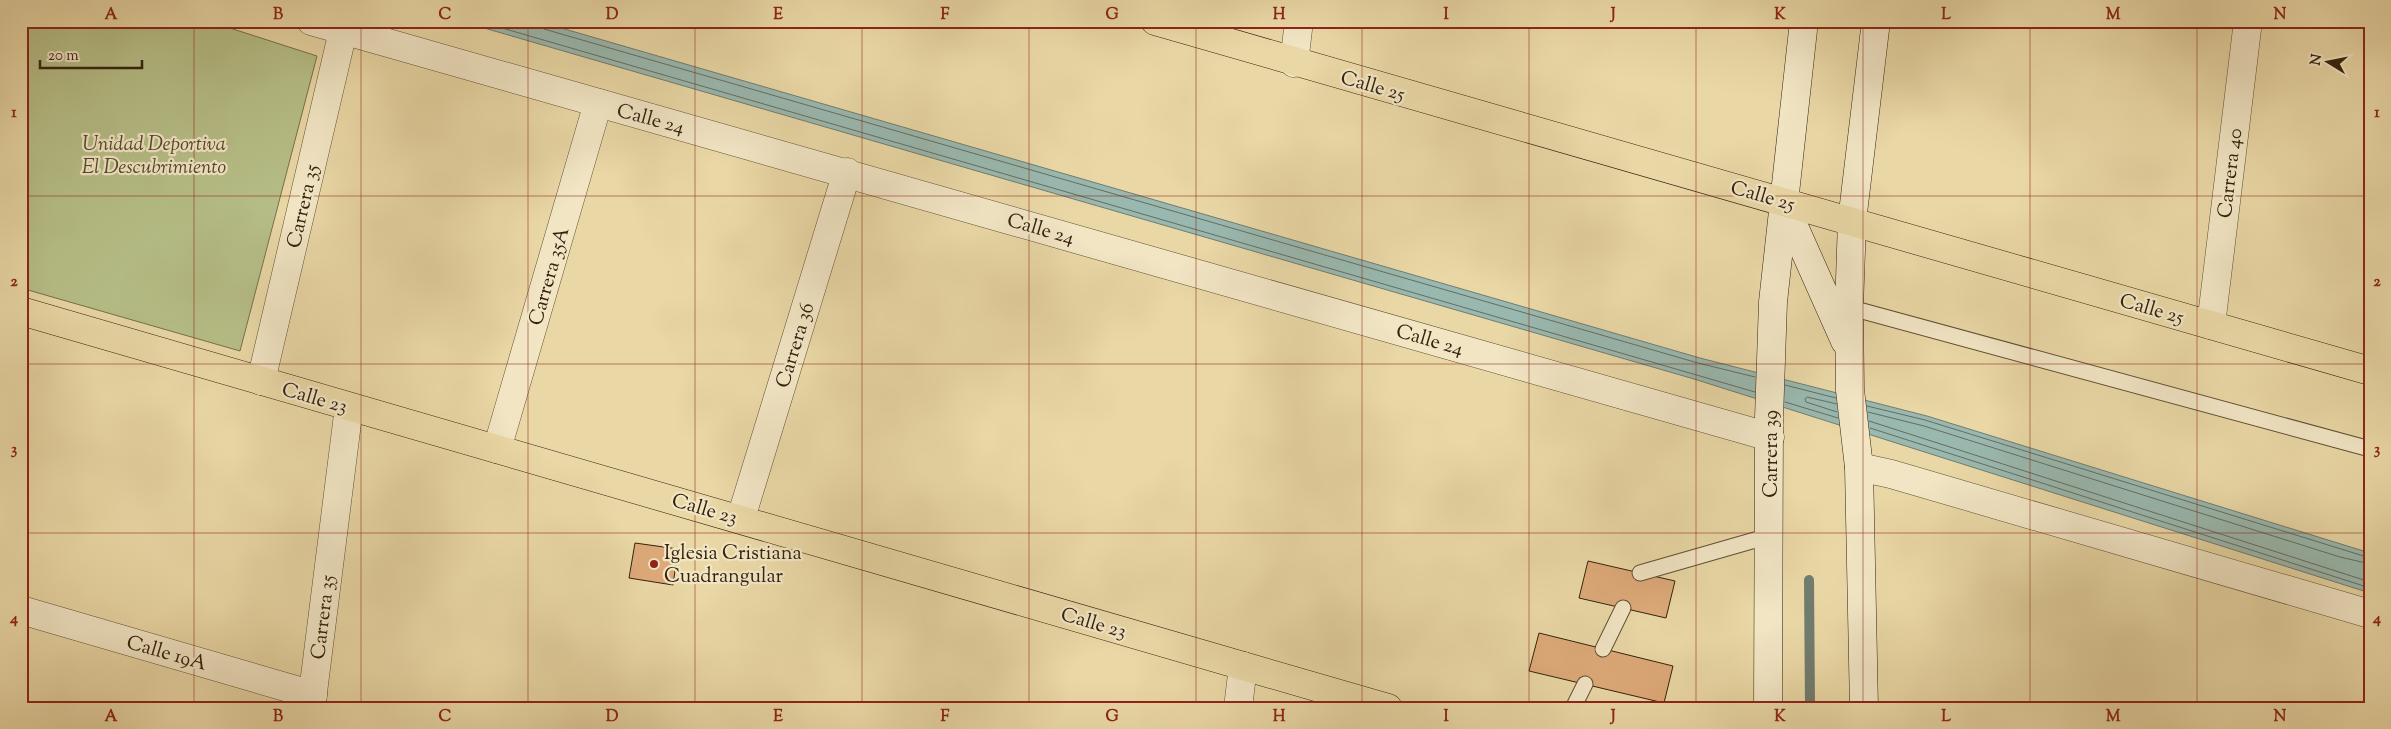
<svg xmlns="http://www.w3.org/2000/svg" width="2391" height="729" viewBox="0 0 2391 729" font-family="'Sorts Mill Goudy',serif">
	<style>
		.green { fill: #b6be87; stroke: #75704b }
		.water { fill: #99b8af; stroke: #717c6f }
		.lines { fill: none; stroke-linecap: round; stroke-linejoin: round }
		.shore { stroke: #666d5f; stroke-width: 1 }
		.stream { stroke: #717c6f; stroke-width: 10 }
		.building { fill: #dda979; stroke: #34220f }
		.service-casing { stroke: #614f34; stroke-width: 17 }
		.minor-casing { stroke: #614f34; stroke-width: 29 }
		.secondary-casing { stroke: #34220f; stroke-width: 29 }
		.primary-casing { stroke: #34220f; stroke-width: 29 }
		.service { stroke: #f1e5c4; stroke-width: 15 }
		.minor { stroke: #f1e5c4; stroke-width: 28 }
		.secondary { stroke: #f1e5c4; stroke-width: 28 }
		.primary { stroke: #e9d7a5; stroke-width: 28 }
		.grid { fill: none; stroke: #8f2418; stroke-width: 1; stroke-opacity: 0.55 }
		.poi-dot { fill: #8f2418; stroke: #f1e5c4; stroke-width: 2 }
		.labels { text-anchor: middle; stroke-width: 4.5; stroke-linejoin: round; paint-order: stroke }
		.street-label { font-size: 20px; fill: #34220f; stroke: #f1e5c4 }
		.park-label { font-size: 20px; font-style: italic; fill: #54492d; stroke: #f1e5c4 }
		.poi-label { font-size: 20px; fill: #34220f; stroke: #f1e5c4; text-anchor: start }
		.neatline { fill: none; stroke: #8f2418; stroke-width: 2 }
		.grid-label { font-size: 16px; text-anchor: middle; font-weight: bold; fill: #8f2418 }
	</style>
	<rect width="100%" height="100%" fill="#e9d7a5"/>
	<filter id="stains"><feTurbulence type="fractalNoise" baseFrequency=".004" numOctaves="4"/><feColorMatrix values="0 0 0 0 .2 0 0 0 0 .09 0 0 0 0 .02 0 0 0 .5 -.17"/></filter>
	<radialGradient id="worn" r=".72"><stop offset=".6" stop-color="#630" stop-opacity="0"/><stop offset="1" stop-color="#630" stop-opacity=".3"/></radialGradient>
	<polygon class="green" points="21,21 208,21 317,56 240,351 21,288"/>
	<polygon class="water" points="460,21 537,21 1700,358 1927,416 2370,553 2370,593 1694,379"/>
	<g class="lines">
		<g class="shore">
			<polyline points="478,21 1755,392"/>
			<polyline points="540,21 544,29 1698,363 1755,377"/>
			<polyline points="1785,385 1836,398"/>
			<polyline points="1785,402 1838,418"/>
			<polyline points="1837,404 1807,397 1805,399 1806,402 1837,412"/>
			<polyline points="1867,406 1925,420 2370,558"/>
			<polyline points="1868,412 1924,426 2340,557 2370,564"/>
			<polyline points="1869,421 2370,582"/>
			<polyline points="1870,428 2370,588"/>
		</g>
		<polyline class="stream" points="1809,580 1810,708"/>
	</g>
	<g class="building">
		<polygon points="635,543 678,549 673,585 629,578"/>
		<polygon points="1588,561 1675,581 1666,618 1579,598"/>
		<polygon points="1539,633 1673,666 1664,703 1529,671"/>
	</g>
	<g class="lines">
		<defs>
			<g id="service">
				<polyline points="1844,306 2370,449"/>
				<polyline points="1640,573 1769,536"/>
				<polyline points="1603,649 1623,608"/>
				<polyline points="1573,708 1585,684"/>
			</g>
			<g id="minor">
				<polyline points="311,21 1770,437"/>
				<polyline points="1294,63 1299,21"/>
				<polyline points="2211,325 2248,21"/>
				<polyline points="261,381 343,31"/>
				<polyline points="497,449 598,103"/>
				<polyline points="1859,467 1891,474 2370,614"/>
				<polyline points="741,518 847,172"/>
				<polyline points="21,610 313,695"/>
				<polyline points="311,708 349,407"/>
				<polyline points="1238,708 1243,666"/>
			</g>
			<g id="secondary">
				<polyline points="1783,202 1845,341"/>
				<polyline points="1768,708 1769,418 1773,302 1804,21"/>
				<polyline points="1864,708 1859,467 1850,390 1849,308 1852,221 1876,21"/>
			</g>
			<g id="primary">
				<polyline points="1155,21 2370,371"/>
				<polyline points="21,311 1388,708"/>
			</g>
		</defs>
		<use href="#service" class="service-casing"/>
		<use href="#minor" class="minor-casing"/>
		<use href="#secondary" class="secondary-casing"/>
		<use href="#primary" class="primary-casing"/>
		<use href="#service" class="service"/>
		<use href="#minor" class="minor"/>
		<use href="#secondary" class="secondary"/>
		<use href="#primary" class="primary"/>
	</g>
	<path class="grid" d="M194,21v687M361,21v687M528,21v687M695,21v687M862,21v687M1029,21v687M1196,21v687M1362,21v687M1529,21v687M1696,21v687M1863,21v687M2030,21v687M2197,21v687M21,196h2349M21,364h2349M21,533h2349"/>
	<circle class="poi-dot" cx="654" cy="564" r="5"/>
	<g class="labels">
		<g class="street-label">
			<text transform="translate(1373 85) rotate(16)" y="7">Calle 25</text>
			<text transform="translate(651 118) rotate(15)" y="7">Calle 24</text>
			<text transform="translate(2229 173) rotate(-83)" y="7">Carrera 40</text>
			<text transform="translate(1763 195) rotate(16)" y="7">Calle 25</text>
			<text transform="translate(302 206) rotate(-77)" y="7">Carrera 35</text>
			<text transform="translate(1041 228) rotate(16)" y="7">Calle 24</text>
			<text transform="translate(548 276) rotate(-74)" y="7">Carrera 35A</text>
			<text transform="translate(2152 308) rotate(16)" y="7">Calle 25</text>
			<text transform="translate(1430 339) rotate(16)" y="7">Calle 24</text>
			<text transform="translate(794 345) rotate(-73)" y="7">Carrera 36</text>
			<text transform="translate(315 397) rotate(16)" y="7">Calle 23</text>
			<text transform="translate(1770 454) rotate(-90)" y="7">Carrera 39</text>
			<text transform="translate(705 508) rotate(16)" y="7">Calle 23</text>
			<text transform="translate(322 617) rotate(-83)" y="7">Carrera 35</text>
			<text transform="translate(1094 622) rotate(16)" y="7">Calle 23</text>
			<text transform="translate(167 652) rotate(16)" y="7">Calle 19A</text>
		</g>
		<g class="park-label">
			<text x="154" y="150">Unidad Deportiva<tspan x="154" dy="23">El Descubrimiento</tspan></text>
		</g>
		<g class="poi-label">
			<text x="664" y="559">Iglesia Cristiana<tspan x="664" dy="23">Cuadrangular</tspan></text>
		</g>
	</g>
	<rect width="2391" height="729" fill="none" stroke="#e9d7a5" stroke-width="55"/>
	<g transform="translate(2328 62) rotate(280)" stroke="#f1e5c4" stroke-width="4" paint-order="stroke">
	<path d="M0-4L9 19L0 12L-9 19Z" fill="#34220f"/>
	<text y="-8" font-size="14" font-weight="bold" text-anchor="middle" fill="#34220f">N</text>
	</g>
	<path d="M40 60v8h102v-8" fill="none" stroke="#34220f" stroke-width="2.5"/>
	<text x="48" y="60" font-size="15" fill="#34220f" stroke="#f1e5c4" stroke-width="4" paint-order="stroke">20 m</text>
	<rect x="28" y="28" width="2336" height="674" class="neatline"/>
	<g class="grid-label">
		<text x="111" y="19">A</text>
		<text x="278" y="19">B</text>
		<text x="445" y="19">C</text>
		<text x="612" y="19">D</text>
		<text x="778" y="19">E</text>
		<text x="945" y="19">F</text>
		<text x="1112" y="19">G</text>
		<text x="1279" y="19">H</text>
		<text x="1446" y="19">I</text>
		<text x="1613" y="19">J</text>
		<text x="1780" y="19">K</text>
		<text x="1946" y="19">L</text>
		<text x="2113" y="19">M</text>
		<text x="2280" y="19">N</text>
		<text x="14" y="117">1</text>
		<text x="2377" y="117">1</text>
		<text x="14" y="286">2</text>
		<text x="2377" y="286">2</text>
		<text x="14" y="454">3</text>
		<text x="2377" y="454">3</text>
		<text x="14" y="623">4</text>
		<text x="2377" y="623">4</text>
		<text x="111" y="721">A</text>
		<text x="278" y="721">B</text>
		<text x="445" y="721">C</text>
		<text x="612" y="721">D</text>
		<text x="778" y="721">E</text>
		<text x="945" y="721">F</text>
		<text x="1112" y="721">G</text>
		<text x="1279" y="721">H</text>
		<text x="1446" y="721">I</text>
		<text x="1613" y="721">J</text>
		<text x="1780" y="721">K</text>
		<text x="1946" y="721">L</text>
		<text x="2113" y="721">M</text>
		<text x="2280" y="721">N</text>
	</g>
	<rect width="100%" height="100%" filter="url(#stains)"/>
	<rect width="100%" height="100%" fill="url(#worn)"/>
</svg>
